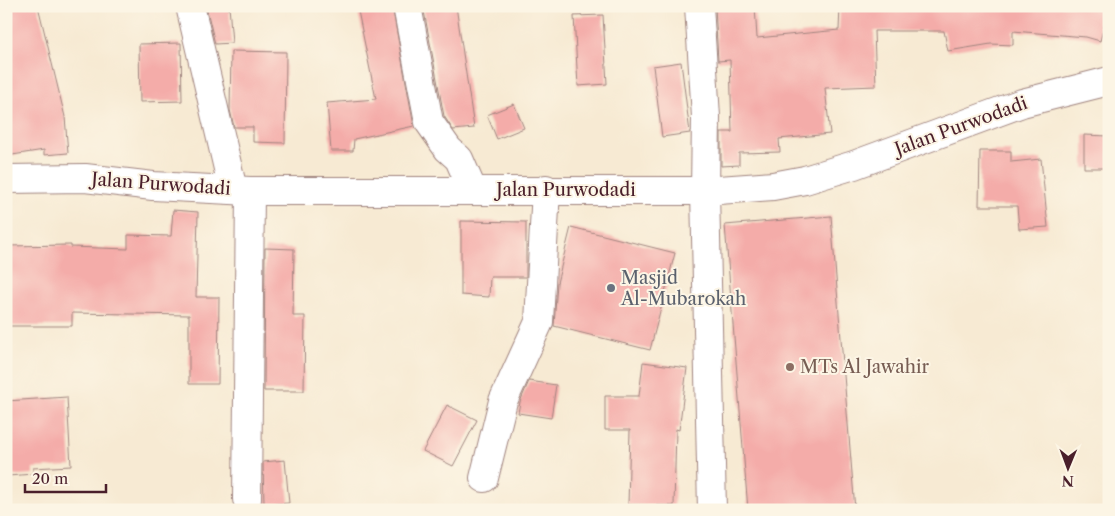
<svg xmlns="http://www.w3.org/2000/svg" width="1115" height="516" viewBox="0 0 1115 516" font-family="'Libre Caslon Text',serif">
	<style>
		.building { fill: #f4aca9 }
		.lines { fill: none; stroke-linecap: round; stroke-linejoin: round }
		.minor-casing { stroke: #a0847f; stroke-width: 30 }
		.minor { stroke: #fff; stroke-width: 28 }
		.worship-dot { fill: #6b7280; stroke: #fcf5e5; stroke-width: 2 }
		.education-dot { fill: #8d6e63; stroke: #fcf5e5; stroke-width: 2 }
		.labels { text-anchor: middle; stroke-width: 4; stroke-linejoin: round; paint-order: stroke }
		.street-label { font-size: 18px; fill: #4a1f2b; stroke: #fcf5e5 }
		.worship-label { font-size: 18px; fill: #5b616d; stroke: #fcf5e5; text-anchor: start }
		.education-label { font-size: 18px; fill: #785e54; stroke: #fcf5e5; text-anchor: start }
	</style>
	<rect width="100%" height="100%" fill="#fcf5e5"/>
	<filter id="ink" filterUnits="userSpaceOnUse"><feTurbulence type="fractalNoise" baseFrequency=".02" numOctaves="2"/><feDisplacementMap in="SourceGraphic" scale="10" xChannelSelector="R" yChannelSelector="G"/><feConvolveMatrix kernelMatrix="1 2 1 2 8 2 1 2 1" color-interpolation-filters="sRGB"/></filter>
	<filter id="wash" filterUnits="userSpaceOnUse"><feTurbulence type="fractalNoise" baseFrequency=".0096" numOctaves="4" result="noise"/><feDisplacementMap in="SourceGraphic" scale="20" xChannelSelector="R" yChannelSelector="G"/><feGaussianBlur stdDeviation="1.12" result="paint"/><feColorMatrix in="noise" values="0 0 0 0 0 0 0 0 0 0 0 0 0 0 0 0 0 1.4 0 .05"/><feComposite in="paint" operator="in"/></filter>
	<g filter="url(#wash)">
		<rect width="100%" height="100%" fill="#f7ead3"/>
		<g id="blocks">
			<g class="building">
				<polygon points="6,6 38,6 65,117 68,153 44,155 44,150 6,156"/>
				<polygon points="206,6 229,6 232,43 215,44"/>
				<polygon points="357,6 392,6 414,126 354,139 353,151 331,151 327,103 376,99"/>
				<polygon points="423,6 456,6 474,128 453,130 444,116"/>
				<polygon points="715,6 755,6 757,38 839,30 840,6 1109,6 1109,9 1100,41 1086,37 1013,31 1013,45 991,44 948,51 944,31 874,31 876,86 825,88 830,134 779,139 780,152 739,153 739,165 721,166 721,132 732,132 730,60 718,61"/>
				<polygon points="603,15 607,84 578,86 574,16"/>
				<polygon points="181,43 182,101 140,102 139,44"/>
				<polygon points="231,51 286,52 285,143 253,142 253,127 234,127 230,110"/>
				<polygon points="681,62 690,133 662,137 653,66"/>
				<polygon points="514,104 524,128 497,139 487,115"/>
				<polygon points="1084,135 1109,136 1109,168 1084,168"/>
				<polygon points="980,151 1011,151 1011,162 1041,159 1048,227 1019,229 1017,206 979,206"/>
				<polygon points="173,210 198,212 196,297 219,297 218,384 189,384 189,315 72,313 72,326 6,326 6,246 71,245 71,247 128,249 128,235 171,236"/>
				<polygon points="831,216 855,510 748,510 725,225"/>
				<polygon points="461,221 526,222 526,277 490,277 489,297 461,295"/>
				<polygon points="571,227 675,253 650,350 554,326 557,283"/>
				<polygon points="265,248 294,249 293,316 305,316 304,391 264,391"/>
				<polygon points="643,362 687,368 679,430 676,429 674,506 628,505 630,430 605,430 605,396 639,396"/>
				<polygon points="529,381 556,385 551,418 518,413 520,402"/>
				<polygon points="67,397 71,466 33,468 33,474 8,476 6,401"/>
				<polygon points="447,405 477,420 453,466 423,451"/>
				<polygon points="285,460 289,503 264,505 263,462"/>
			</g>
		</g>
	</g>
	<g filter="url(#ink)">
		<use href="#blocks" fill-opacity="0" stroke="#a0847f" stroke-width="1"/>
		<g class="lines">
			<defs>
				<g id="minor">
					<polyline points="190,6 233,190"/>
					<polyline points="407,6 429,122 448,149 459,159 472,189"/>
					<polyline points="699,6 706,117 705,191 712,510"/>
					<polyline points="6,179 85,178 153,186 250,191 705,191 773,186 805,180 854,165 1022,103 1109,81"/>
					<polyline points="484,478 503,401 539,322 546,189"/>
					<polyline points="247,499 250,191"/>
				</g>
			</defs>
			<use href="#minor" class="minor-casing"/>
			<use href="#minor" class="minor"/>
		</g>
	</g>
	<circle class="worship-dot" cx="611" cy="288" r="5"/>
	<circle class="education-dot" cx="790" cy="367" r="5"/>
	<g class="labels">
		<g class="street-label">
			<text transform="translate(961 126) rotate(-20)" y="6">Jalan Purwodadi</text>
			<text transform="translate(161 184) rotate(4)" y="6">Jalan Purwodadi</text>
			<text x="566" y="196">Jalan Purwodadi</text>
		</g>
		<g class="worship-label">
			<text x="621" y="284">Masjid<tspan x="621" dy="21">Al-Mubarokah</tspan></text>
		</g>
		<g class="education-label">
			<text x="800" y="373">MTs Al Jawahir</text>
		</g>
	</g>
	<rect width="1115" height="516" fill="none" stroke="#fcf5e5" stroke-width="25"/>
	<g transform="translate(1068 468) rotate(181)" stroke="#fcf5e5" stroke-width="4" paint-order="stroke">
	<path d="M0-4L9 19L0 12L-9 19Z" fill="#4a1f2b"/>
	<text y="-8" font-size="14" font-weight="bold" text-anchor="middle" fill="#4a1f2b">N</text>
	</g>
	<path d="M25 484v8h81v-8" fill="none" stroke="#4a1f2b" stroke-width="2.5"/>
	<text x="32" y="484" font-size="15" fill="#4a1f2b" stroke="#fcf5e5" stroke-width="4" paint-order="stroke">20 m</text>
</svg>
